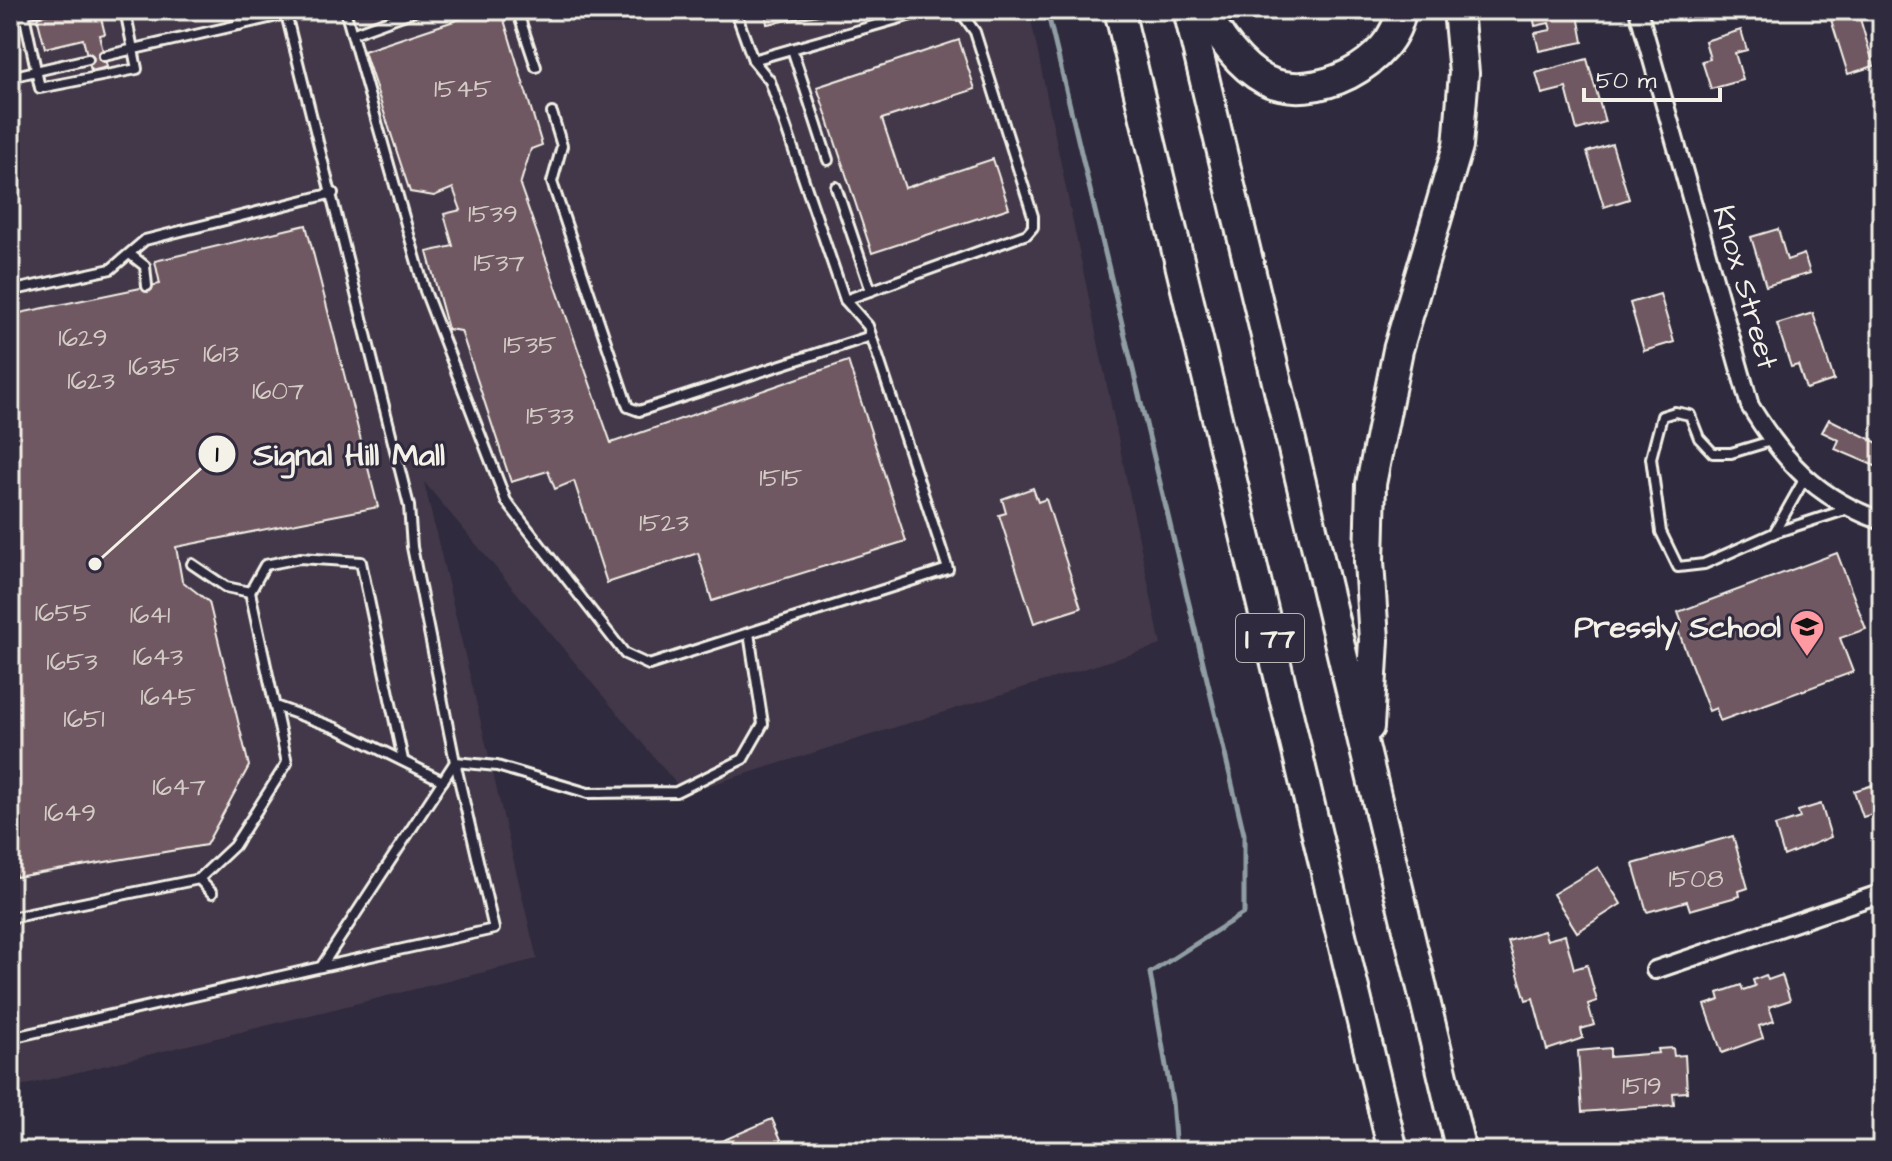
<svg xmlns="http://www.w3.org/2000/svg" width="1892" height="1161" viewBox="0 0 1892 1161" font-family="'Architects Daughter',sans-serif">
	<style>
		.built { fill: #423848 }
		.lines { fill: none; stroke-linecap: round; stroke-linejoin: round }
		.stream { stroke: #909ea4; stroke-width: 5 }
		.building { fill: #705962; stroke: #f4f1e8; stroke-width: 2 }
		.service-casing { stroke: #f4f1e8; stroke-width: 14 }
		.minor-casing { stroke: #f4f1e8; stroke-width: 22 }
		.motorway-casing { stroke: #f4f1e8; stroke-width: 34 }
		.service { stroke: #2f2a3d; stroke-width: 8 }
		.minor { stroke: #2f2a3d; stroke-width: 16 }
		.motorway { stroke: #2f2a3d; stroke-width: 28 }
		.labels { text-anchor: middle; stroke-width: 6; stroke-linejoin: round; paint-order: stroke }
		.number-label { font-size: 26px; fill: #d3cbc6 }
		.shield { fill: #2f2a3d; stroke: #b9b5b5; stroke-width: 2 }
		.shield-label { font-size: 28px; font-weight: bold; fill: #f4f1e8 }
		.street-label { font-size: 30px; fill: #f4f1e8; stroke: #2f2a3d }
		.poi-label { font-size: 30px; font-weight: bold; fill: #f4f1e8; stroke: #2f2a3d; text-anchor: end }
		.leader { fill: none; stroke: #f4f1e8; stroke-width: 3 }
		.callout-dot { fill: #f4f1e8; stroke: #2f2a3d; stroke-width: 3 }
		.mark-label { font-size: 24px; text-anchor: middle; font-weight: bold; fill: #111 }
		.callout-label { font-size: 32px; text-anchor: middle; font-weight: bold; fill: #f4f1e8; stroke: #2f2a3d; stroke-width: 6; stroke-linejoin: round; paint-order: stroke }
	</style>
	<rect width="100%" height="100%" fill="#2f2a3d"/>
	<filter id="ink" filterUnits="userSpaceOnUse"><feTurbulence type="fractalNoise" baseFrequency=".0125" numOctaves="2"/><feDisplacementMap in="SourceGraphic" scale="16" xChannelSelector="R" yChannelSelector="G"/><feConvolveMatrix kernelMatrix="1 2 1 2 8 2 1 2 1" color-interpolation-filters="sRGB"/></filter>
	<g filter="url(#ink)">
		<polygon class="built" points="10,10 1029,10 1161,645 684,793 424,482 537,959 10,1089"/>
		<g class="lines">
			<polyline class="stream" points="1047,10 1244,834 1244,913 1150,973 1172,1101 1176,1151"/>
		</g>
		<g class="building">
			<polygon points="63,10 99,10 105,34 99,35 107,67 91,71 83,39 45,48 37,17"/>
			<polygon points="487,10 501,10 542,145 531,149 520,185 611,443 848,361 906,541 712,601 698,553 607,583 574,481 555,489 548,471 511,482 461,331 448,329 427,252 453,246 444,214 461,210 453,188 434,196 410,192 364,51"/>
			<polygon points="765,10 847,10 767,24"/>
			<polygon points="1532,10 1577,10 1583,42 1539,51 1535,33 1551,30 1549,23 1535,26"/>
			<polygon points="1682,10 1713,10 1714,13 1685,21"/>
			<polygon points="1828,10 1863,10 1858,12 1874,66 1848,74"/>
			<polygon points="1741,30 1747,50 1735,53 1743,80 1711,89 1702,61 1710,59 1705,41"/>
			<polygon points="959,40 975,89 882,119 905,188 993,159 1009,208 872,253 817,87"/>
			<polygon points="1587,59 1605,122 1577,130 1566,88 1542,94 1536,73"/>
			<polygon points="1612,144 1629,199 1604,207 1587,152"/>
			<polygon points="306,225 378,507 176,547 182,581 209,602 249,766 206,845 16,877 10,851 10,315 160,284 155,261"/>
			<polygon points="1778,229 1787,260 1804,254 1810,273 1766,286 1751,237"/>
			<polygon points="1660,294 1674,342 1644,351 1630,303"/>
			<polygon points="1813,313 1834,380 1806,389 1798,365 1791,367 1777,324"/>
			<polygon points="1829,419 1882,445 1882,469 1835,449 1839,440 1822,432"/>
			<polygon points="1033,488 1038,502 1046,499 1081,608 1034,623 999,515 1006,513 1002,499"/>
			<polygon points="1837,553 1866,629 1840,638 1853,672 1720,721 1716,708 1709,711 1676,625 1682,623 1678,612"/>
			<polygon points="1882,782 1882,811 1863,817 1854,791"/>
			<polygon points="1821,804 1831,837 1784,856 1775,826 1800,818 1798,811"/>
			<polygon points="1733,836 1748,888 1739,891 1740,896 1690,910 1687,901 1647,912 1633,864"/>
			<polygon points="1598,867 1621,904 1577,932 1553,894"/>
			<polygon points="1544,931 1547,940 1565,935 1574,969 1587,965 1597,1001 1588,1004 1594,1025 1581,1029 1583,1038 1547,1050 1533,998 1526,1000 1508,941"/>
			<polygon points="1766,975 1768,980 1782,975 1790,1000 1769,1007 1774,1021 1759,1026 1763,1038 1722,1053 1705,1005 1720,1000 1718,993 1741,985 1743,990 1755,986 1753,980"/>
			<polygon points="1610,1048 1610,1057 1659,1053 1658,1049 1673,1048 1674,1056 1685,1055 1687,1092 1673,1093 1674,1105 1582,1112 1578,1051"/>
			<polygon points="772,1119 786,1151 699,1151"/>
		</g>
		<g class="lines">
			<defs>
				<g id="service">
					<polyline points="38,10 24,14 40,88 137,69 125,10"/>
					<polyline points="236,10 239,25"/>
					<polyline points="285,10 409,506 412,547 455,762 494,929 321,967"/>
					<polyline points="345,10 425,291 506,501 625,654 649,665 948,569 868,326 845,300 770,81 753,60"/>
					<polyline points="517,10 536,67"/>
					<polyline points="735,10 753,60 929,10"/>
					<polyline points="354,33 417,10"/>
					<polyline points="792,49 828,160"/>
					<polyline points="104,56 286,14"/>
					<polyline points="10,77 88,59"/>
					<polyline points="552,113 562,146 552,182 628,407 639,411 871,336"/>
					<polyline points="836,187 871,291"/>
					<polyline points="131,255 145,266 147,286"/>
					<polyline points="10,291 111,269 145,240 333,193"/>
					<polyline points="845,300 1027,234 1033,227 1033,216 975,32 963,15 930,12"/>
					<polyline points="1771,441 1731,453 1713,453 1699,438 1690,415 1675,412 1662,416 1651,458 1661,532 1678,567 1704,564 1774,533 1848,509"/>
					<polyline points="1774,533 1805,478"/>
					<polyline points="192,564 226,587 250,592"/>
					<polyline points="275,706 336,728 443,781"/>
					<polyline points="199,879 212,893"/>
					<polyline points="10,918 199,879 234,846 287,763 250,592 265,565 300,558 361,562 403,760"/>
					<polyline points="10,1038 321,967 455,762 497,766 588,793 676,792 743,759 763,724 749,633"/>
				</g>
				<g id="minor">
					<path d="M1638,10l112,396c35,57 68,93 132,115"/>
					<polyline points="1655,970 1882,893"/>
				</g>
				<g id="motorway">
					<polyline points="1119,10 1393,1151"/>
					<polyline points="1188,10 1461,1151"/>
					<path d="M1207,10c8,25 35,58 58,70 49,24 129,-16 136,-70"/>
					<polyline points="1369,727 1374,640 1369,561 1371,484 1398,350 1458,146 1464,73 1458,10"/>
				</g>
			</defs>
			<use href="#service" class="service-casing"/>
			<use href="#minor" class="minor-casing"/>
			<use href="#motorway" class="motorway-casing"/>
			<use href="#service" class="service"/>
			<use href="#minor" class="minor"/>
			<use href="#motorway" class="motorway"/>
		</g>
	</g>
	<defs>
		<symbol id="school-pin" viewBox="-11 -11 22 30"><path d="M0 17L-7.5 6A9.5 9.5 0 1 1 7.5 6Z" fill="#ff9aa2" stroke="#2f2a3d"/><path d="M0-5L7-2L0 1L-7-2ZM-4 1L0 2.5L4 1V4Q0 6-4 4Z" fill="#111"/></symbol>
	</defs>
	<g fill-rule="evenodd">
		<use href="#school-pin" x="1787" y="607" width="40" height="54"/>
	</g>
	<g class="labels">
		<g class="number-label">
			<text x="463" y="97">1545</text>
			<text x="493" y="222">1539</text>
			<text x="499" y="271">1537</text>
			<text x="83" y="346">1629</text>
			<text x="530" y="353">1535</text>
			<text x="221" y="362">1613</text>
			<text x="154" y="375">1635</text>
			<text x="91" y="389">1623</text>
			<text x="278" y="399">1607</text>
			<text x="550" y="424">1533</text>
			<text x="781" y="486">1515</text>
			<text x="664" y="531">1523</text>
			<text x="63" y="621">1655</text>
			<text x="150" y="623">1641</text>
			<text x="158" y="665">1643</text>
			<text x="72" y="670">1653</text>
			<text x="168" y="705">1645</text>
			<text x="84" y="727">1651</text>
			<text x="179" y="795">1647</text>
			<text x="70" y="821">1649</text>
			<text x="1696" y="887">1508</text>
			<text x="1642" y="1094">1519</text>
		</g>
		<rect class="shield" x="1236" y="614" width="68" height="48" rx="6"/>
		<g class="shield-label">
			<text x="1270" y="648">I 77</text>
		</g>
		<g class="street-label">
			<text transform="translate(1746 287) rotate(74)" y="10">Knox Street</text>
		</g>
		<g class="poi-label">
			<text x="1781" y="637">Pressly School</text>
		</g>
	</g>
	<path class="leader" d="M95 564L217 454"/>
	<g class="callout-dot">
		<circle cx="95" cy="564" r="8"/>
		<circle cx="217" cy="454" r="20"/>
	</g>
	<g class="mark-label">
		<text x="217" y="462">1</text>
	</g>
	<g class="callout-label">
		<text x="349" y="465">Signal Hill Mall</text>
	</g>
	<rect width="1892" height="1161" fill="none" stroke="#2f2a3d" stroke-width="40"/>
	<rect x="20" y="20" width="1852" height="1121" fill="none" stroke="#f4f1e8" stroke-width="3" filter="url(#ink)"/>
	<path d="M1584 88v12h136v-12" fill="none" stroke="#f4f1e8" stroke-width="4"/>
	<text x="1596" y="88" font-size="24" fill="#f4f1e8" stroke="#2f2a3d" stroke-width="6" paint-order="stroke">50 m</text>
</svg>
